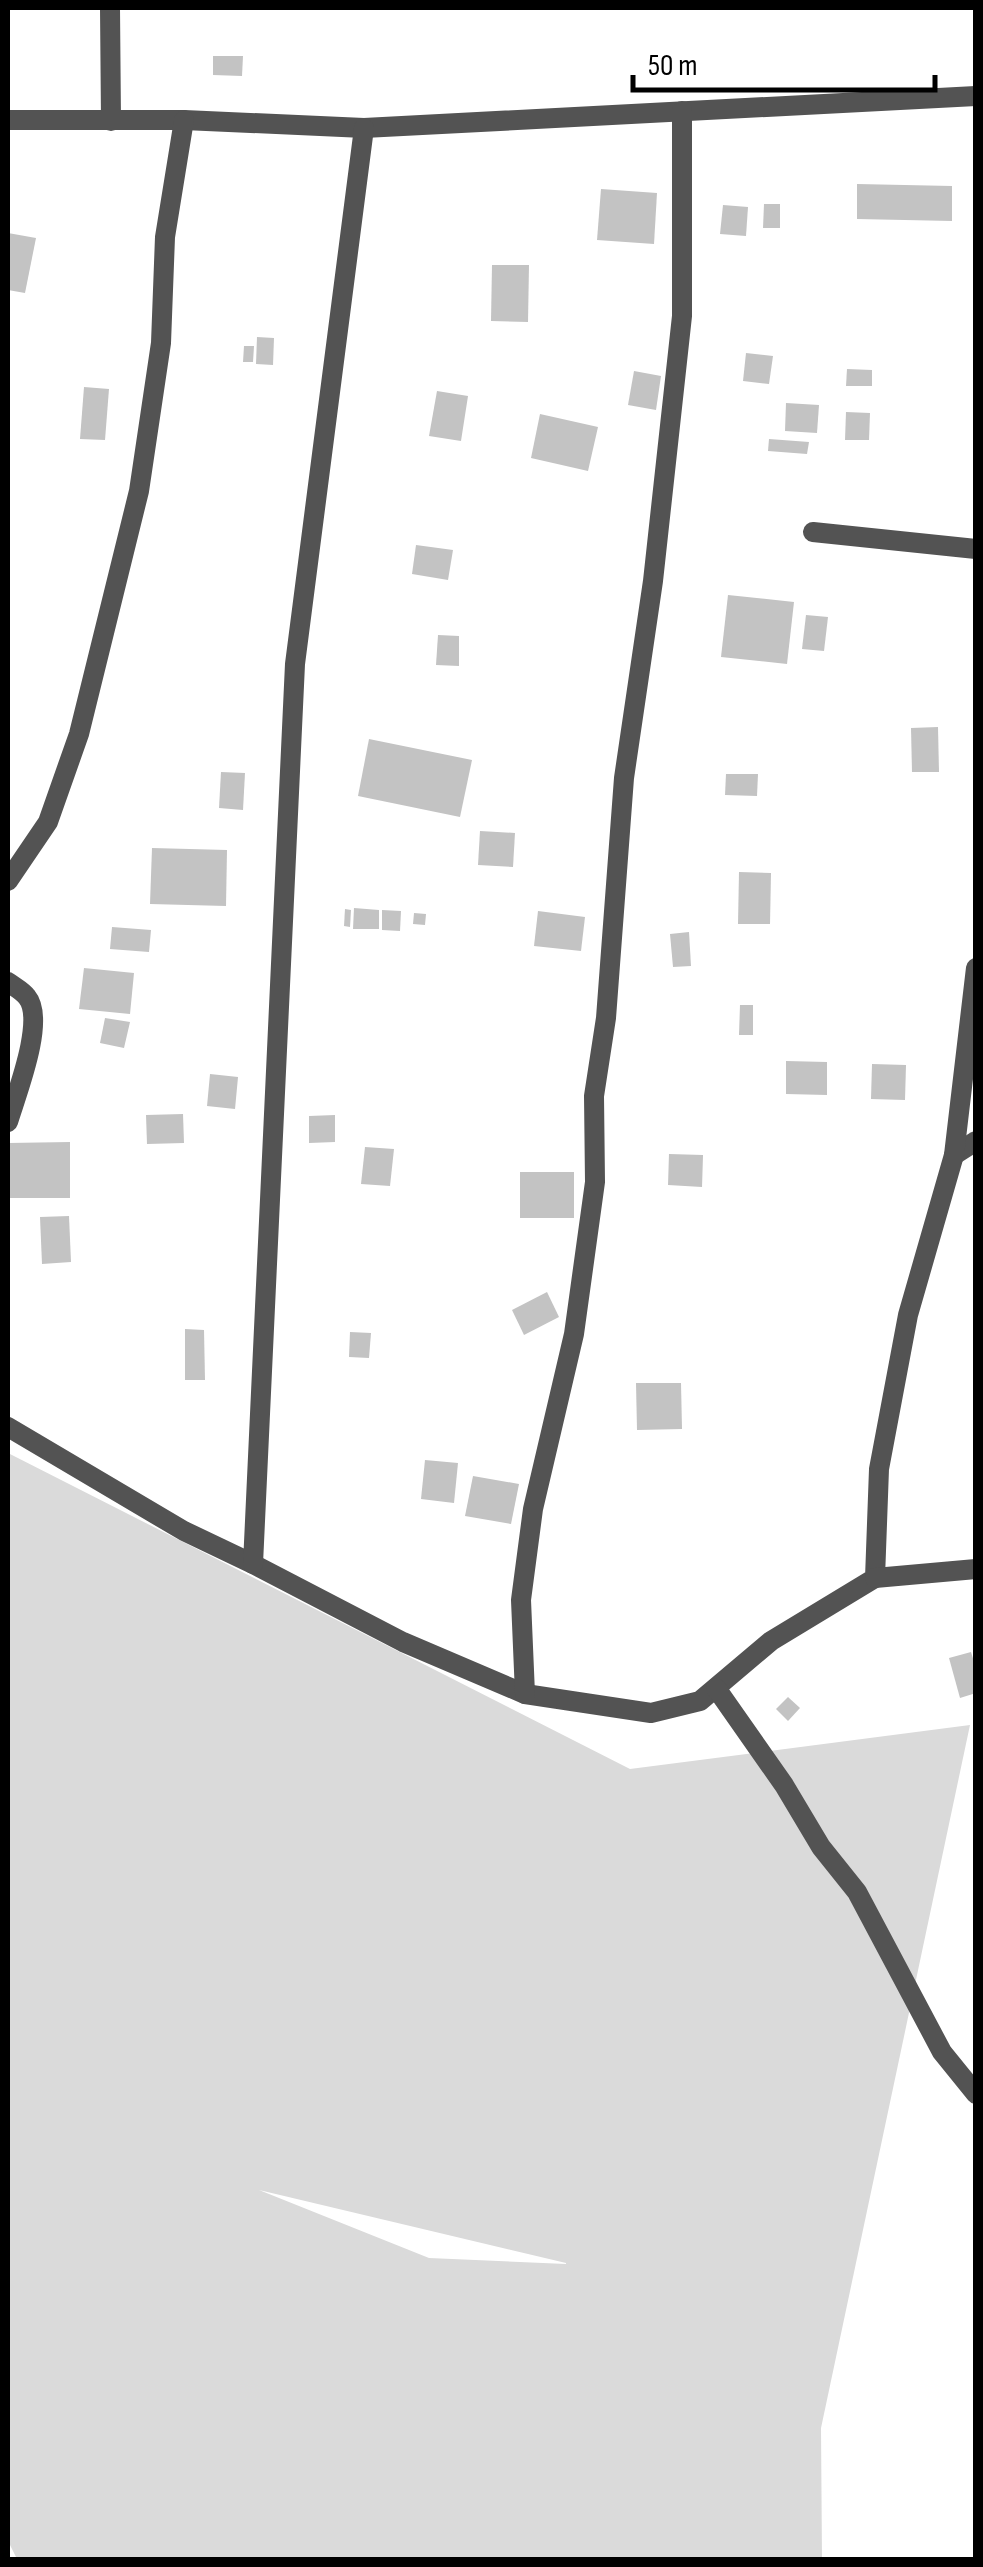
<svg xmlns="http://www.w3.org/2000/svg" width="983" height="2567" viewBox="0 0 983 2567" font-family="'Sofia Sans Condensed',sans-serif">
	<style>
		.green { fill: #dadada; fill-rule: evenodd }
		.building { fill: #c3c3c3 }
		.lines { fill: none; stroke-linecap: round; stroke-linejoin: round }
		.minor { stroke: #535353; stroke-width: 20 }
	</style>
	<rect width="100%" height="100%" fill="#fff"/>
	<path class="green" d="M8,1453l622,316 340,-44 -149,703 1,131h-805l-9,-18zM259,2190l307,73v1l-137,-6z"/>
	<g class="building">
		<polygon points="213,56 243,56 242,76 213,75"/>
		<polygon points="857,184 952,186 952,221 857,219"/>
		<polygon points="601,189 657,193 654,244 597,240"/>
		<polygon points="764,204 780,204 780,228 763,228"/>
		<polygon points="723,205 748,207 746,236 720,234"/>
		<polygon points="8,233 36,238 25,293 8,290"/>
		<polygon points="492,265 529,265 528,322 491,321"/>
		<polygon points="257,337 274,338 273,365 256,364"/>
		<polygon points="244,346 254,346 253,362 243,362"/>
		<polygon points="746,353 773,356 769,384 743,381"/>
		<polygon points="847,369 872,370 872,386 846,386"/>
		<polygon points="634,371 661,376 656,410 628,405"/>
		<polygon points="84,387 109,389 105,440 80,439"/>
		<polygon points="437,391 468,396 461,441 429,436"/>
		<polygon points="786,403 819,405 817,433 785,431"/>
		<polygon points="846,412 870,413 869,440 845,440"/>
		<polygon points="540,414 598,427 588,471 531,458"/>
		<polygon points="769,439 809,442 807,454 768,451"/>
		<polygon points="416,545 453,550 448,580 412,574"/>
		<polygon points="728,595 794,602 787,664 721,657"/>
		<polygon points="806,615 828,617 824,651 802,649"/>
		<polygon points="438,635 459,636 459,666 436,665"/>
		<polygon points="938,727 939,772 912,772 911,728"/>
		<polygon points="369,739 472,760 460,817 358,796"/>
		<polygon points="221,772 245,773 243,810 219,808"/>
		<polygon points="726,774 758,774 757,796 725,795"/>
		<polygon points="480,831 515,833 513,867 478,865"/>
		<polygon points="152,848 227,850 226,906 150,904"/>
		<polygon points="739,872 771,873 770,924 738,924"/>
		<polygon points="354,908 379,910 379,929 353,929"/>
		<polygon points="345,909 351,910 350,927 344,926"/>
		<polygon points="382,910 401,911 400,931 382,930"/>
		<polygon points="538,911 585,917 581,951 534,946"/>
		<polygon points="414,913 426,914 425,925 413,924"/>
		<polygon points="112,927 151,930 149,952 110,949"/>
		<polygon points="689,932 691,966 673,967 670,934"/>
		<polygon points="84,968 134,973 130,1014 79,1009"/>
		<polygon points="740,1005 753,1005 753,1035 739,1035"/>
		<polygon points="105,1018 130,1022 124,1048 100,1043"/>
		<polygon points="786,1061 827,1062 827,1095 786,1094"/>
		<polygon points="872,1064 906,1065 905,1100 871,1099"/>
		<polygon points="210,1074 238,1077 235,1109 207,1106"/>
		<polygon points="183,1114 184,1143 147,1144 146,1115"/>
		<polygon points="335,1115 335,1142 309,1143 309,1116"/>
		<polygon points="70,1142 70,1198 8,1198 8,1143"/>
		<polygon points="365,1147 394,1149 390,1186 361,1184"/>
		<polygon points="669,1154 703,1155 702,1187 668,1185"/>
		<rect x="520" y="1172" width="54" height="46"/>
		<polygon points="69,1216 71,1262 42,1264 40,1217"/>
		<polygon points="547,1292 559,1317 524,1335 512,1310"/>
		<polygon points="185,1329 204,1330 205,1380 185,1380"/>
		<polygon points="350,1332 371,1333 369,1358 349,1357"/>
		<polygon points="636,1383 681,1383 682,1429 637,1430"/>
		<polygon points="425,1460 458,1463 454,1503 421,1499"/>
		<polygon points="473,1476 519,1484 511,1524 465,1516"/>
		<polygon points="971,1652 976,1668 976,1693 960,1698 949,1658"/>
		<polygon points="788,1697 800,1708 788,1721 776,1709"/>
	</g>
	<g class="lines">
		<g class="minor">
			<polyline points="110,8 111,121"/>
			<polyline points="8,120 184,120 364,128 976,96"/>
			<polyline points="813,532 976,549"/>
			<polyline points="8,881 48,822 79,734 139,491 161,343 165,237 184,120"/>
			<path d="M8,982c5,4 15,9 19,15 19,23 -11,98 -19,125"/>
			<polyline points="954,1155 976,1141"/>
			<polyline points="8,1427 184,1531 253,1564 403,1642 525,1694 651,1713 700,1701 771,1641 875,1578 879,1469 908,1315 954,1155 976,968"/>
			<polyline points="253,1564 295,664 364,128"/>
			<polyline points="875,1578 976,1569"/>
			<polyline points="716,1688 784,1785 821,1847 857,1892 942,2052 976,2094"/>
			<polyline points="525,1694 521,1600 533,1509 574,1334 595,1182 594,1096 606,1018 624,778 653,581 682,316 682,111"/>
		</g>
	</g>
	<rect width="983" height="2567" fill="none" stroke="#000000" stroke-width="20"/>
	<path d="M633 75v15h302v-15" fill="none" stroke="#000000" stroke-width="5"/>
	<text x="648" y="75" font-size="30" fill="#000000" stroke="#ffffff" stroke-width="8" paint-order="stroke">50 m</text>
</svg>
